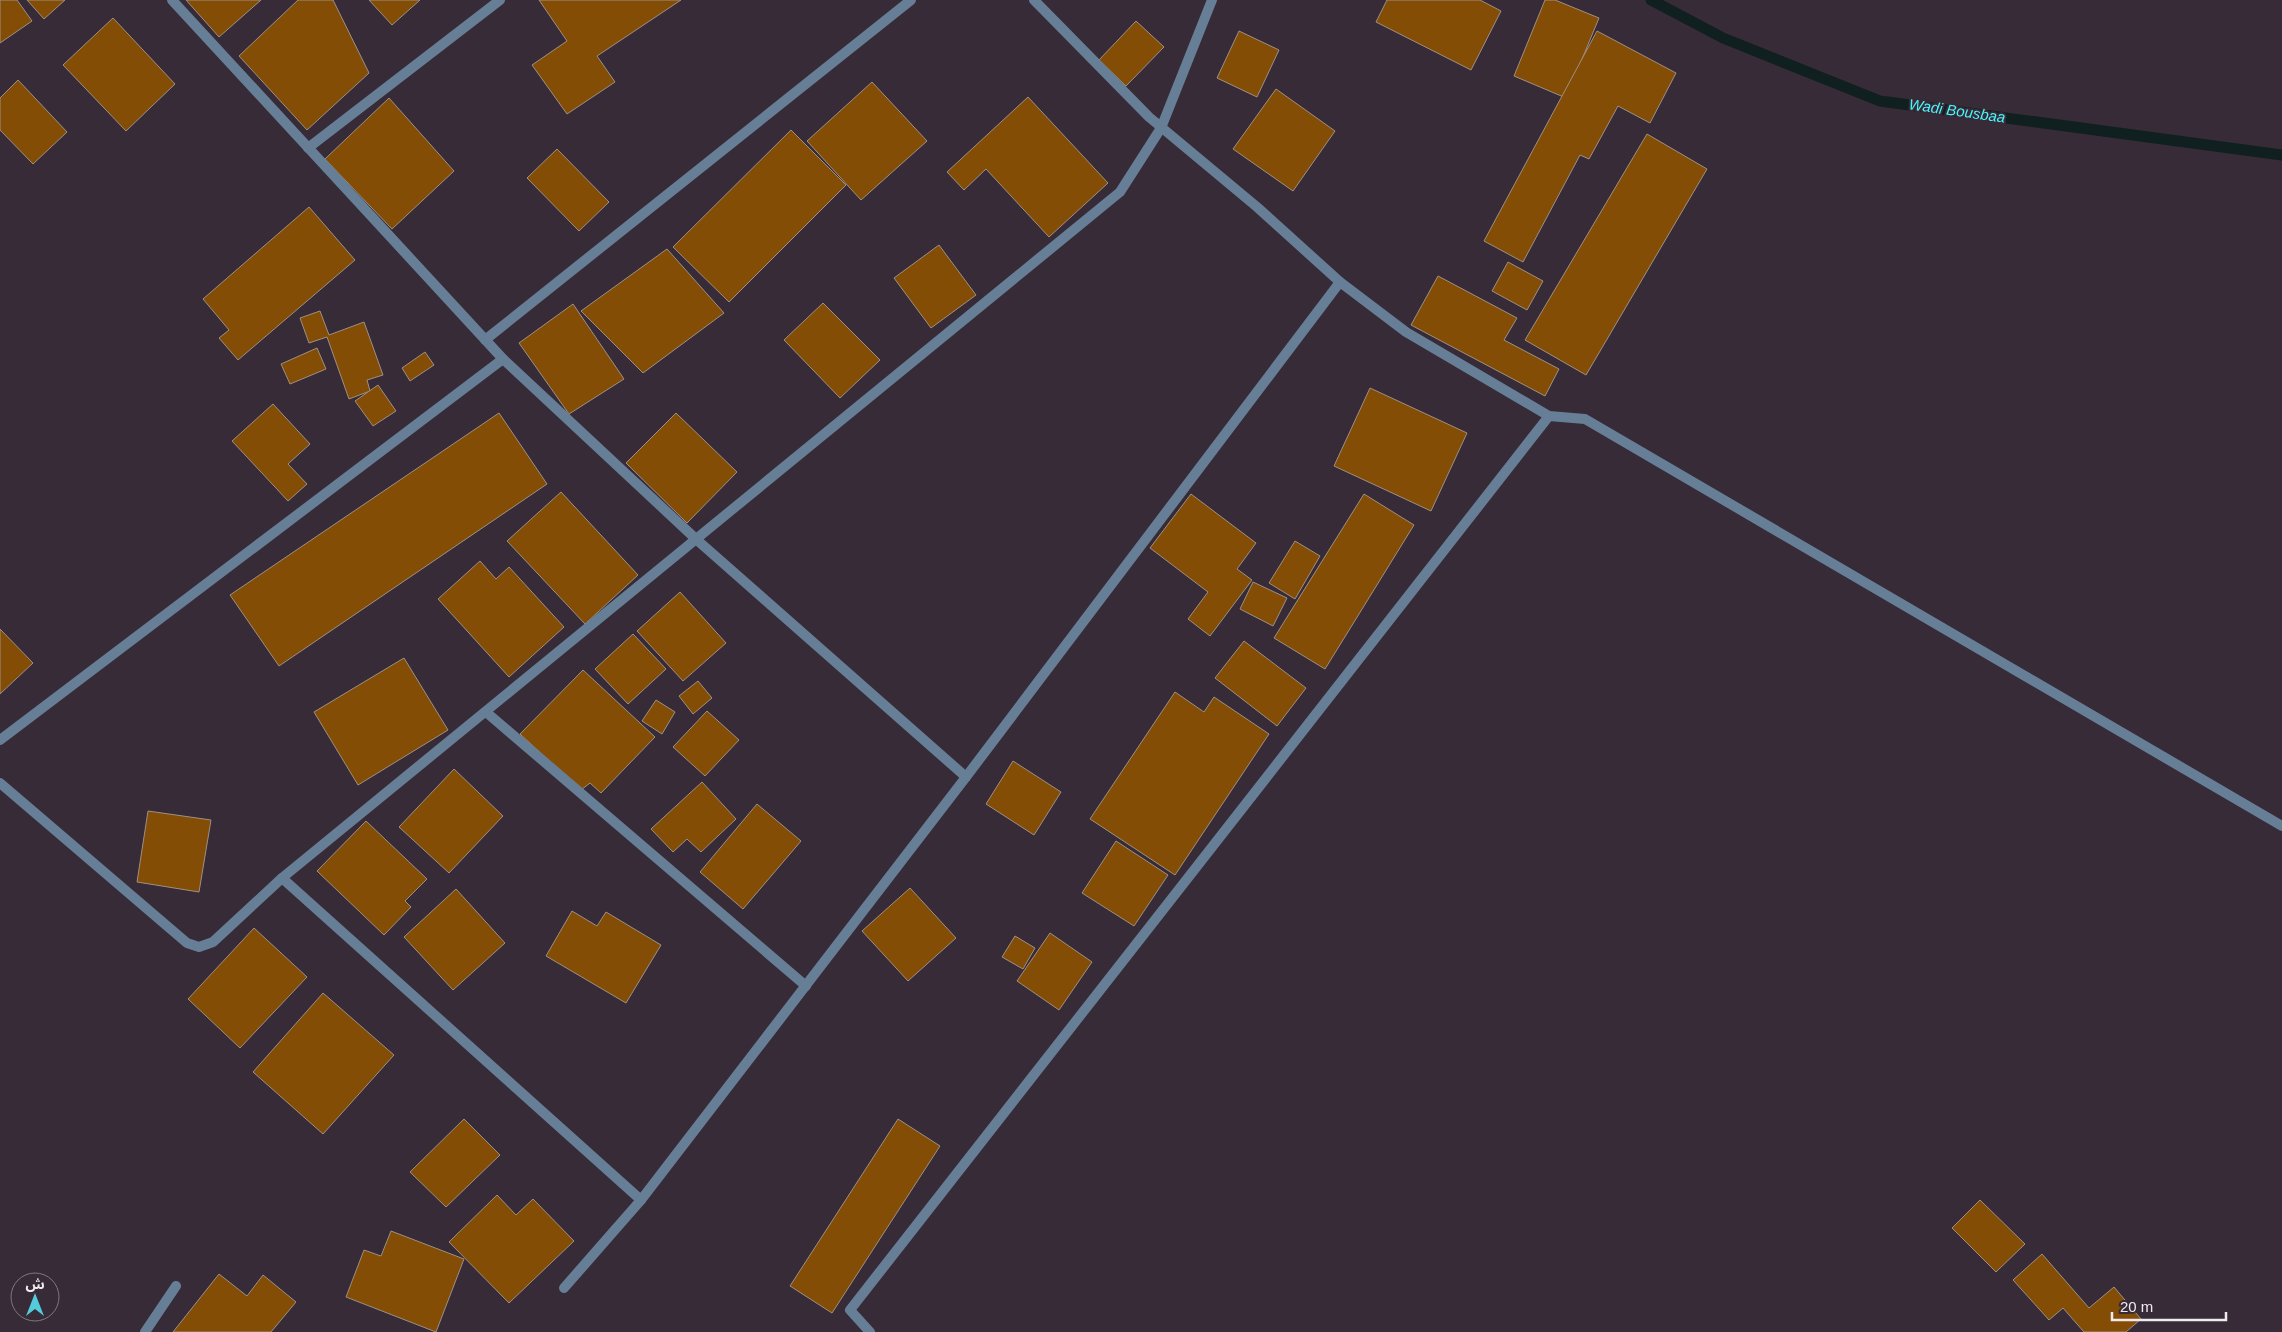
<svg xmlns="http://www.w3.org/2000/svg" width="2282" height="1332" viewBox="0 0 2282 1332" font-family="Arial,'Noto Sans Arabic',sans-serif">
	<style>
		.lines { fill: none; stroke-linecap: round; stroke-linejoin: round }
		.stream { stroke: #101f20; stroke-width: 11 }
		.building { fill: #844d05; stroke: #9e9084 }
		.minor { stroke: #677e97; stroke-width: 10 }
		.labels { text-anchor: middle; stroke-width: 4; stroke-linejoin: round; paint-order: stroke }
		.water-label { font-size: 15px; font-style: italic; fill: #4af5fc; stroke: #362b36 }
	</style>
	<rect width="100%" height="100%" fill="#362b36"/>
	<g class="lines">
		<polyline class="stream" points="1651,0 1723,38 1880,101 2282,155"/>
	</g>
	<g class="building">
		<polygon points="0,0 17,0 32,21 0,43"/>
		<polygon points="27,0 65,0 44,19"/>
		<polygon points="186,0 261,0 219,37"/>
		<polygon points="298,0 333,0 369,73 307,130 239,56"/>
		<polygon points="369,0 420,0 392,25"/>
		<polygon points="539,0 681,0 597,56 615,82 567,114 532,65 567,41"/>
		<polygon points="1387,0 1480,0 1501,11 1471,70 1376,22"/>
		<polygon points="1545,0 1555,0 1599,18 1566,98 1514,76"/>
		<polygon points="113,18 175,84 126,131 63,65"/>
		<polygon points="1136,21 1164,47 1126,86 1099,60"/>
		<polygon points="1239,31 1279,50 1257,97 1217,78"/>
		<polygon points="1597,31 1676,73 1650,123 1618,106 1589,159 1580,155 1523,262 1484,241"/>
		<polygon points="18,80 67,132 33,164 0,130 0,98"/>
		<polygon points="872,82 927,141 861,200 807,141"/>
		<polygon points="1276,89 1335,131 1293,191 1233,149"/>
		<polygon points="1028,97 1108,183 1049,237 986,169 964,190 947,172"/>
		<polygon points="389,98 454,171 392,229 325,159"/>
		<polygon points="791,130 846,185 729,302 673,247"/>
		<polygon points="1647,134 1707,169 1586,375 1525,340"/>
		<polygon points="557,149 609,202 579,231 527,178"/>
		<polygon points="309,207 355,260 238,360 219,338 229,330 203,299"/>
		<polygon points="939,245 976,295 931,328 894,278"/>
		<polygon points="667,249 724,313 643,373 581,311"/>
		<polygon points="1508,262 1543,281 1527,310 1492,291"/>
		<polygon points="1438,276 1517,318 1504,340 1559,369 1545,396 1411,325"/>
		<polygon points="823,303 880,360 840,398 784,340"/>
		<polygon points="573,304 624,379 569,414 519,343"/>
		<polygon points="320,311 329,335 364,322 383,375 367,380 370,391 349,399 327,337 309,343 300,318"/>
		<polygon points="317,348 326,369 290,384 281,364"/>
		<polygon points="425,352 434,365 410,381 402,368"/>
		<polygon points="378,385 396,411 373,426 355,401"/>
		<polygon points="1370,388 1467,433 1431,511 1334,466"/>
		<polygon points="273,404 310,444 288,464 307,484 288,501 232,441"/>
		<polygon points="499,413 547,484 279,666 230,595"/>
		<polygon points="676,413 737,472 687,523 626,463"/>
		<polygon points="561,492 638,575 585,624 507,541"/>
		<polygon points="1191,494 1256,543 1237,569 1252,580 1210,636 1188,619 1208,592 1150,548"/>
		<polygon points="1364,494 1414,525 1325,669 1274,638"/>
		<polygon points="1295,541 1320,556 1295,599 1269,583"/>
		<polygon points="480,561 496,579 509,567 564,627 509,677 438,599"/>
		<polygon points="1253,582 1287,598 1273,626 1240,609"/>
		<polygon points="680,592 726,643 683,681 637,631"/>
		<polygon points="0,629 33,663 0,694"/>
		<polygon points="633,634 666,669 628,704 595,669"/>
		<polygon points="1244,641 1306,688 1277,726 1215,678"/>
		<polygon points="404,658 448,730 358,785 314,712"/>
		<polygon points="583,670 655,737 601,793 590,783 581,790 520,734"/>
		<polygon points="698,681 712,698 693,714 679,696"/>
		<polygon points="1175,692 1204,712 1214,697 1269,734 1175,875 1090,819"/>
		<polygon points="656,700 675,712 662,734 642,721"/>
		<polygon points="707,711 739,740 705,776 673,747"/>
		<polygon points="1013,761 1061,792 1034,835 986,804"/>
		<polygon points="454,769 503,816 449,873 399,827"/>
		<polygon points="702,782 736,819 701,852 687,839 673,852 651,829"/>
		<polygon points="757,804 801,841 743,909 700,872"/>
		<polygon points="148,811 211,820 199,892 137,882"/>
		<polygon points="366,821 427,879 405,901 411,907 384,935 317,871"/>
		<polygon points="1116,841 1168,875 1134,926 1082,893"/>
		<polygon points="910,888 956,938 908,981 862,931"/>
		<polygon points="456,889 505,943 453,990 404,937"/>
		<polygon points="572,911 597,926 606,912 661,945 626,1003 546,956"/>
		<polygon points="254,928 307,977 240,1048 188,999"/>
		<polygon points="1050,933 1092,962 1059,1010 1017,981"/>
		<polygon points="1015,936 1035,948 1023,969 1002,957"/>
		<polygon points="323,993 394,1055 323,1134 253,1072"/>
		<polygon points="464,1119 500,1155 446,1207 410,1172"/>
		<polygon points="898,1119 940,1146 832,1313 790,1286"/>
		<polygon points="497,1195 516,1215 533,1199 574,1241 509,1303 449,1242"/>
		<polygon points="1980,1200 2025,1244 1996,1272 1952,1228"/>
		<polygon points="391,1231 464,1259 436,1332 346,1297 364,1250 381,1256"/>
		<polygon points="2042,1254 2089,1308 2114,1287 2141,1319 2126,1332 2084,1332 2063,1308 2049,1320 2013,1280"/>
		<polygon points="219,1274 247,1296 263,1275 296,1302 271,1332 173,1332"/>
	</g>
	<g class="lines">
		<g class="minor">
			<polyline points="172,0 503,359 697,540 966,777"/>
			<polyline points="1034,0 1149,117 1257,207 1340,282 1406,332 1549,416 1585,419 2282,826"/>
			<polyline points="308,148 500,0"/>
			<polyline points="485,340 911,0"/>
			<polyline points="486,712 806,986"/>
			<polyline points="0,740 503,359"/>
			<polyline points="0,783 187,943 199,947 213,942 282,878 1120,192 1161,128 1212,0"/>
			<polyline points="282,878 641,1200"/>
			<polyline points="564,1288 641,1200 966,777 1340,282"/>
			<polyline points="145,1332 176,1286"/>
			<polyline points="870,1332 850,1310 1549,416"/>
		</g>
	</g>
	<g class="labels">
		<g class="water-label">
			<text transform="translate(1957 111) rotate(8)" y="5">Wadi Bousbaa</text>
		</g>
	</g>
	<g transform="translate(35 1297)"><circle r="24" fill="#362b36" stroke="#807780"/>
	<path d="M0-4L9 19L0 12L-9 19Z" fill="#53cbdb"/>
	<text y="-8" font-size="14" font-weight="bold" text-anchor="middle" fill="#f0e9f0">ش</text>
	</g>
	<path d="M2112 1312v8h114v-8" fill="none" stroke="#f0e9f0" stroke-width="2.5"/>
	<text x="2120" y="1312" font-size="15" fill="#f0e9f0" stroke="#362b36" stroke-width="4" paint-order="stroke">20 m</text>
</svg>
